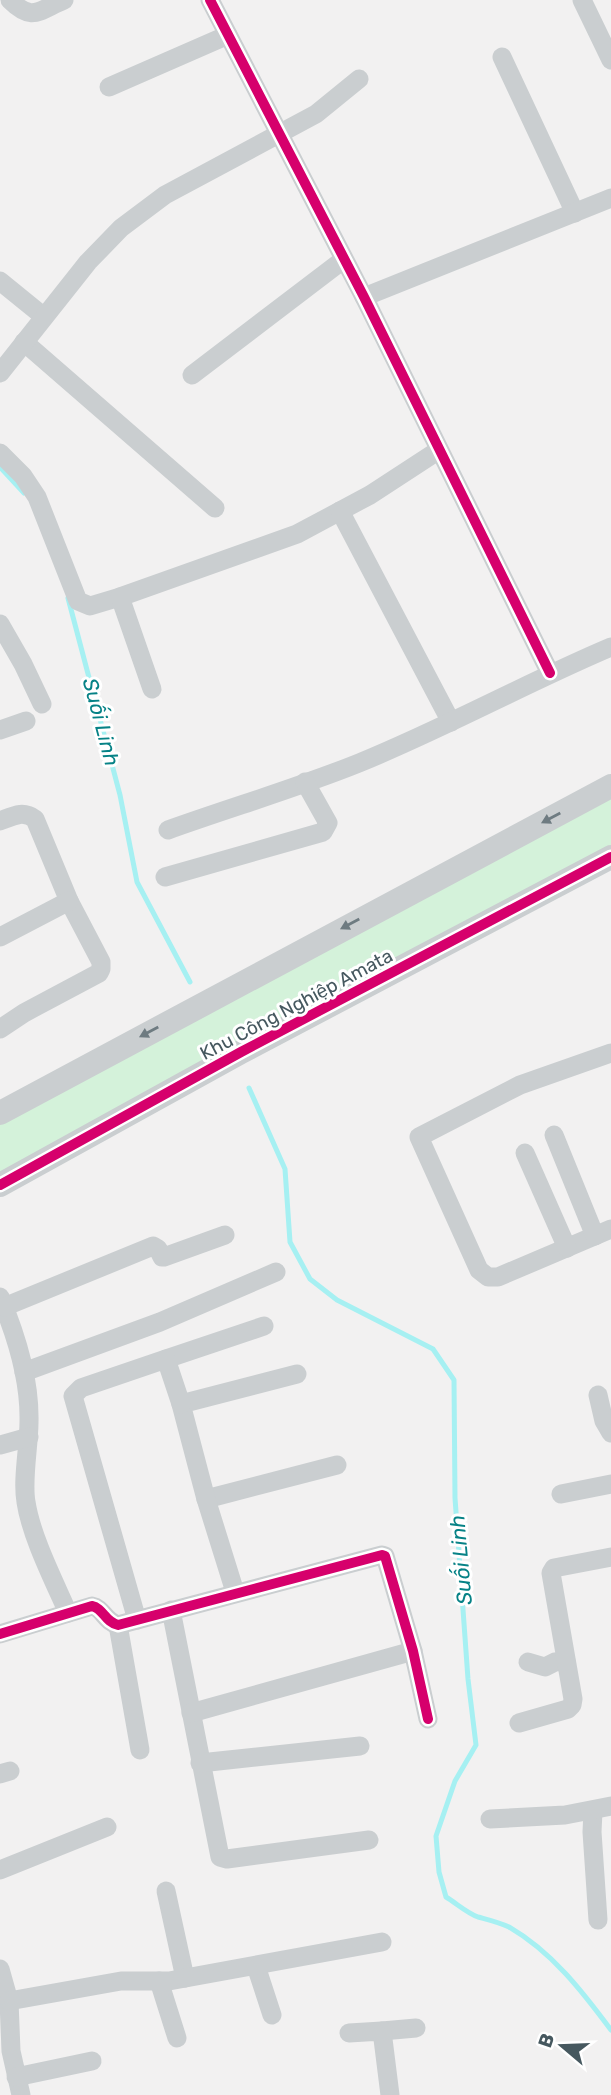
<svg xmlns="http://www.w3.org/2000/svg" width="611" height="2095" viewBox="0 0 611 2095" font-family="Rubik,sans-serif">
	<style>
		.green { fill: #d4f2da }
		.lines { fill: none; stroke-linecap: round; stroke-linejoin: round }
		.stream { stroke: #a6f0f2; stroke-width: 5 }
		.minor { stroke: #caced0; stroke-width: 19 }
		.tertiary { stroke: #caced0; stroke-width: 24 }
		.cycleway-casing { stroke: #fff; stroke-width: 15 }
		.cycleway { stroke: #d6006c; stroke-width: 10 }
		.oneway { fill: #6e7b81 }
		.labels { text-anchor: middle; stroke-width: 6; stroke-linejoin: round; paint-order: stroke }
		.street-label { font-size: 19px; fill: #46585f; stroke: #fff }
		.water-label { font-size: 21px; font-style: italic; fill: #068286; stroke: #fff }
	</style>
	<rect width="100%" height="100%" fill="#f2f1f1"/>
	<polygon class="green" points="611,797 611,845 0,1174 0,1124"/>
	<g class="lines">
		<g class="stream">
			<polyline points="0,467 24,493"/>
			<polyline points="68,598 120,795 137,882 190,982"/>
			<path d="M249,1088l36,81 5,73 20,37 27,21 96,49 21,31 1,118 13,181 8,66 -21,36 -19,55 3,36 7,25c10,6 21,16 32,20 11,3 20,5 31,10 43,25 73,64 102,103"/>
		</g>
		<g class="minor">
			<path d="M10,0c22,22 28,11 54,0"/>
			<polyline points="210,0 364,297 550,673"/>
			<polyline points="582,0 611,60"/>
			<polyline points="502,57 575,213"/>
			<polyline points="109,87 228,35"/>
			<polyline points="0,281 43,316"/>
			<polyline points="364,297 611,198"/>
			<polyline points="24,342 215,508"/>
			<polyline points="0,373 88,262 121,228 165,195 316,114 359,79"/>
			<polyline points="192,375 343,260"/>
			<polyline points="0,453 23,476 37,497 78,601 90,606 120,597 297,534 370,495 439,450"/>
			<polyline points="340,511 451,722"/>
			<polyline points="120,597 152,689"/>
			<polyline points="0,624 23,664 42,704"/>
			<polyline points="0,730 26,721"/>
			<path d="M0,821c13,-5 23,-11 35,-2l34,82 32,61v7l-2,4 -75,40 -24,16"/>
			<path d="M168,830c64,-23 129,-42 191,-67 86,-35 167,-80 252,-116"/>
			<polyline points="165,877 323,832 328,823 305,782"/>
			<polyline points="0,937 69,901"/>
			<polyline points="611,1053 520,1085 419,1137 479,1270 488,1277 498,1277 611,1229"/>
			<polyline points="554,1135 595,1236"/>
			<polyline points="525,1153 567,1248"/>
			<path d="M0,1297c17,40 30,82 29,125 0,24 -7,58 -3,80 5,34 28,79 42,111"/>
			<polyline points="4,1307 153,1246 158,1249 162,1257 164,1257 225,1235"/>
			<polyline points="166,1359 264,1326"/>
			<polyline points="24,1372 160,1322 276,1272"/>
			<polyline points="598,1395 604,1421 611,1433"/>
			<polyline points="0,1445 29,1437"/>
			<polyline points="561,1494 611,1484"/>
			<polyline points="206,1499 337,1465"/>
			<polyline points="235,1592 206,1499 181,1404 297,1374"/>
			<polyline points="171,1610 220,1857 227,1859 369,1840"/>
			<polyline points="137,1620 73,1396 81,1388 166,1359 181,1404"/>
			<polyline points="118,1625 140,1750"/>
			<path d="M0,1634l92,-28c11,2 13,16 26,19l264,-70 3,1 28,95 15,68"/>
			<polyline points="528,1662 545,1667 555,1662 566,1661"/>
			<polyline points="191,1713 413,1651"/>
			<polyline points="519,1723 568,1709 572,1705 573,1699 551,1573 554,1568 611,1557"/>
			<polyline points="200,1763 360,1746"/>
			<polyline points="0,1774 10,1771"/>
			<polyline points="593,1811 592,1832 598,1920"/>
			<polyline points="490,1819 565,1815 611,1806"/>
			<polyline points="0,1870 107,1827"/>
			<polyline points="166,1891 185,1978"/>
			<polyline points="256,1966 272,2015"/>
			<polyline points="0,1969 9,2001 11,2051 21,2095"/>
			<polyline points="159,1981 177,2038"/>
			<polyline points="9,2001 121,1981 169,1981 382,1942"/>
			<polyline points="382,2031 416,2028"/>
			<polyline points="349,2033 382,2031 390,2095"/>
			<polyline points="16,2077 92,2061"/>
		</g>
		<g class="tertiary">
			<polyline points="0,1113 611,786"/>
			<polyline points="0,1185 241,1052 611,857"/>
		</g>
		<defs>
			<g id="cycleway">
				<polyline points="210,0 364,297 550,673"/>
				<polyline points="0,1185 241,1052 611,857"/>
				<path d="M0,1634l92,-28c11,2 13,16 26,19l264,-70 3,1 28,95 15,68"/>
			</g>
		</defs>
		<use href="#cycleway" class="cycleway-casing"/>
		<use href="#cycleway" class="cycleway"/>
	</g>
	<defs><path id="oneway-solid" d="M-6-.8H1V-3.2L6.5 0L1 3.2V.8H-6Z" transform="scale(1.75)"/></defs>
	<g class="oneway">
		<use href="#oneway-solid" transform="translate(551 818) rotate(152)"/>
		<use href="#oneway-solid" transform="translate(350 924) rotate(152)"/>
		<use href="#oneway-solid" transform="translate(149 1032) rotate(152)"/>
	</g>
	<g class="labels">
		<g class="street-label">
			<text transform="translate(296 1004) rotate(-28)" y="7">Khu Công Nghiệp Amata</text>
		</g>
		<g class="water-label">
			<text transform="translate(101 722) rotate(75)" y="7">Suối Linh</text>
			<text transform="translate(461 1560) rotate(-95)" y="7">Suối Linh</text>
		</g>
	</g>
	<g transform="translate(562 2046) rotate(289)" stroke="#ffffff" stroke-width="5" paint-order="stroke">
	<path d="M0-5L12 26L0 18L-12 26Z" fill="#46585f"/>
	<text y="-10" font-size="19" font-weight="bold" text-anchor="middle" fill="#46585f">B</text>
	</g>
</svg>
